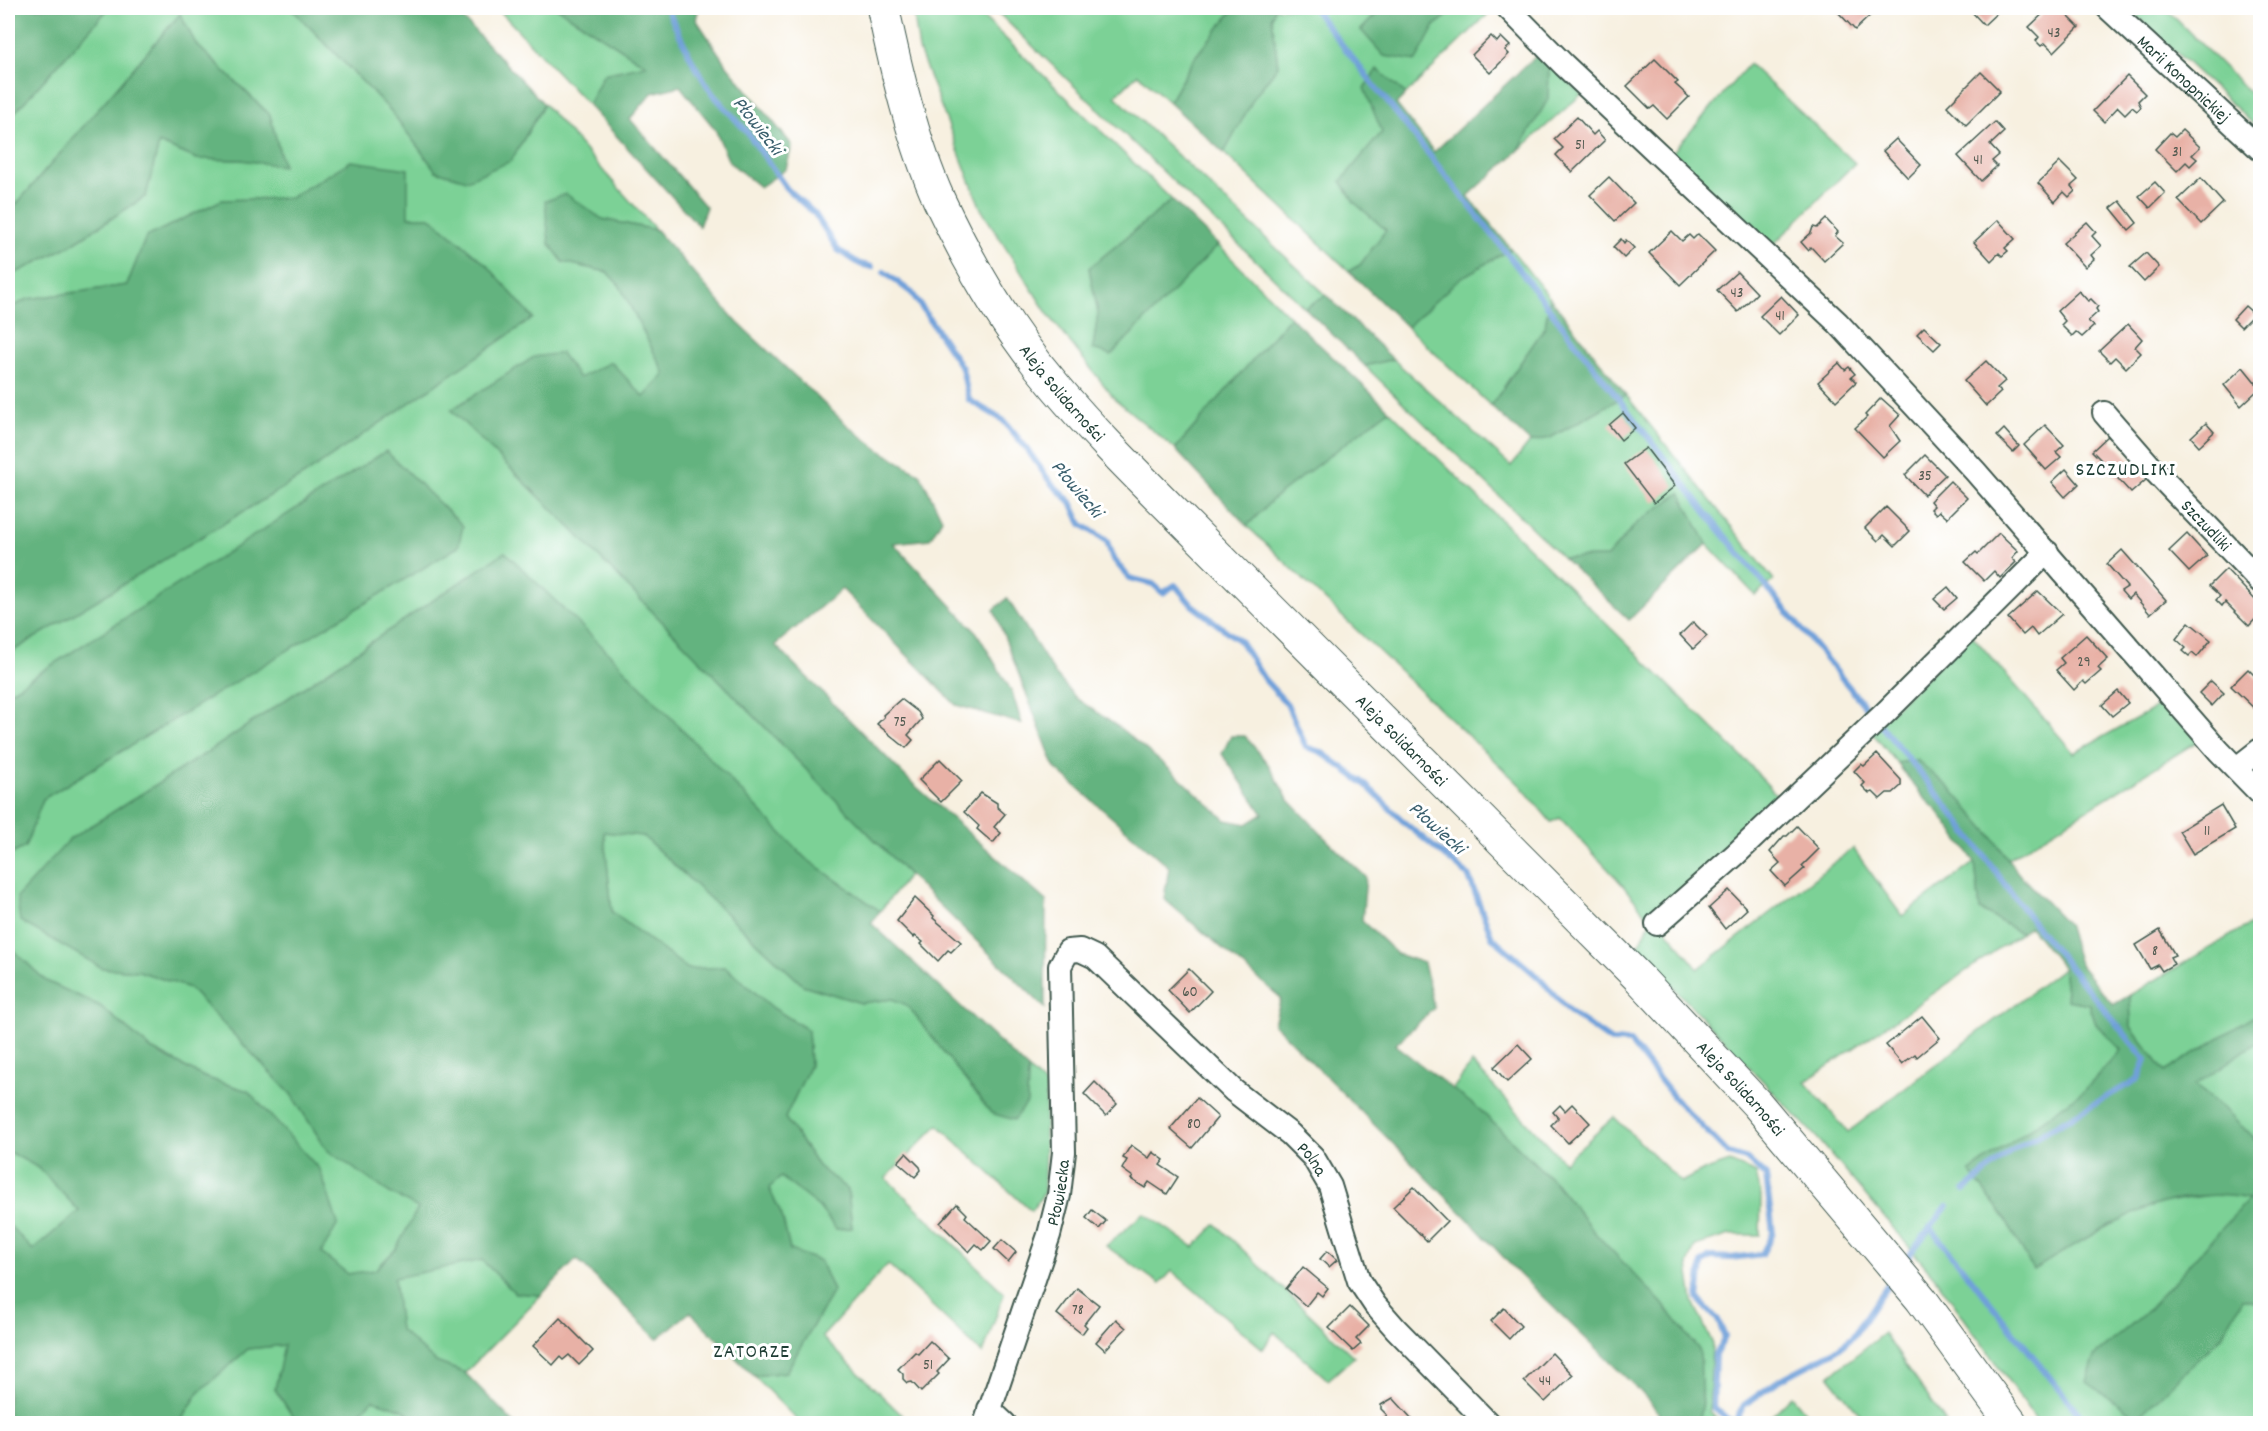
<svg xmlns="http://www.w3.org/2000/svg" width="2268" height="1431" viewBox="0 0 2268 1431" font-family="Dekko,sans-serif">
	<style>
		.green { fill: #7bd196; stroke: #4d8765; stroke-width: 1.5 }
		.forest { fill: #64b37f; stroke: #42785a; stroke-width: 1.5 }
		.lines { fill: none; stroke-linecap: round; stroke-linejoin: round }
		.stream { stroke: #6fa0d9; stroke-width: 6 }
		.building { fill: #e8b1a6 }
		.street-casing { stroke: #3f584e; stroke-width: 26 }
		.secondary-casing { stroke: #3f584e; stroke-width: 34 }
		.street { stroke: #fff; stroke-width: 22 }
		.secondary { stroke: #fff; stroke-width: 32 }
		.labels { text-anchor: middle; stroke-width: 6; stroke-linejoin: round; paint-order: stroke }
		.number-label { font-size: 15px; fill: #515a50 }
		.street-label { font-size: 18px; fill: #1f3d34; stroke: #fff }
		.water-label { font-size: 20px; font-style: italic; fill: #3b606e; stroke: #fff }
		.neighbourhood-label { font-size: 20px; letter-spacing: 1.5px; fill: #1f3d34; stroke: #fff }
	</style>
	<rect width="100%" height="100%" fill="#fff"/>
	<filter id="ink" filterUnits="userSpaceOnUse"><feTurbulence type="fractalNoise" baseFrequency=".0167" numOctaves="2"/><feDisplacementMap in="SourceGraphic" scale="12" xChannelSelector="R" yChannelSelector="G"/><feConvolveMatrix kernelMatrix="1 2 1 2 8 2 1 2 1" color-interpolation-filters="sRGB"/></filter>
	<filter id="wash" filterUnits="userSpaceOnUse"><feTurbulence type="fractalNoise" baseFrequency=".008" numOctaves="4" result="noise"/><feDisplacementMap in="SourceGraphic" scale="24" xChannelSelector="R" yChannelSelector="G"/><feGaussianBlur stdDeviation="1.35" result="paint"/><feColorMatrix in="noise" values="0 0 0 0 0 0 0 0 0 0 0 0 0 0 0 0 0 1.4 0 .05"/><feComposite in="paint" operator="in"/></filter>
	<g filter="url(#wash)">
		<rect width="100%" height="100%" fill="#f7f0e0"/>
		<g class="green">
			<polygon points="109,8 291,8 391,111 436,171 511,161 544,104 656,230 602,219 566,195 563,262 607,272 620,286 665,374 644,398 579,378 451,410 566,523 909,875 880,911 805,858 505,552 211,750 70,839 102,968 139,971 189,988 291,1094 327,1150 390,1193 419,1208 396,1249 375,1270 348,1274 321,1253 248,1091 204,1077 151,1049 100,1006 46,981 8,945 8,856 25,847 43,799 181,715 386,452 8,693 8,654 304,475 533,318 487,265 430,217 408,217 351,161 290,198 222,200 146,237 127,285 28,299 8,309 8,275 12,275 69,246 146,196 159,143 197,159 242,160 283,165 270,115 196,44 180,14 8,214 8,120"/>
			<polygon points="497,8 557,8 647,65 604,74 588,105"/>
			<polygon points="913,8 974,8 1172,200 1089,268 1098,313 1093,349 1111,355 1218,245 1290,317 1175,449 1115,399 1047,313 981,209 919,50"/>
			<polygon points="993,8 1235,8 1195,57 1169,102 1138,74 1115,96 1326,295 1305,308"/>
			<polygon points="1275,8 1382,8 1361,30 1415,61 1435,25 1458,8 1489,8 1492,10 1406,94 1377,70 1382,132 1354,202 1386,230 1360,265 1349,271 1224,153 1255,96 1278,66 1272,17"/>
			<polygon points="2128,8 2165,8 2260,103 2260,130"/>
			<polygon points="1549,64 1582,94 1518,151 1548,99"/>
			<polygon points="1749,64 1855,163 1769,249 1670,155"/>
			<polygon points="1511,249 1550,298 1545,327 1491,406 1407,327 1459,279"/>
			<polygon points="1393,359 1511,466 1530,442 1550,438 1626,395 1774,580 1755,595 1707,544 1680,493 1637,523 1607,557 1563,558 1365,366"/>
			<polygon points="1389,410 1748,763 1781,800 1666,929 1698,969 1853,848 1902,916 1975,862 1980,910 2021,933 1805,1082 1848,1132 2063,968 2067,999 2089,1004 2096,1024 2121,1051 2085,1090 1970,1172 2005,1218 2033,1269 2114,1222 2154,1204 2216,1194 2250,1199 2144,1314 2095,1355 2222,1336 2242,1299 2260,1303 2260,1423 2038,1423 1937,1280 1819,1140 1637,949 1651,921 1621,883 1560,818 1551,822 1520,785 1247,526 1274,498"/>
			<polygon points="1971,634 2074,753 2169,700 2198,741 2008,859 1990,834 1917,760 1897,763 1871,731"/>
			<polygon points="604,832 643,836 803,985 861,1003 892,999 908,1005 991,1113 1027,1103 1028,1069 1046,1086 1044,1193 1031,1211 938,1125 886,1178 1004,1293 983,1354 888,1264 822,1337 910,1423 800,1423 754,1376 786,1372 833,1291 820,1261 790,1250 782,1216 768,1188 781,1177 819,1207 836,1229 852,1228 848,1190 818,1166 785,1118 810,1065 808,1030 773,1008 726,967 688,969 612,912"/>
			<polygon points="2260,918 2260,1015 2165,1072 2131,1027 2130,995"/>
			<polygon points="2260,1040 2260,1145 2230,1114 2194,1085"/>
			<polygon points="1472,1063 1564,1162 1614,1117 1681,1182 1700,1172 1730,1162 1756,1173 1761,1196 1760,1235 1730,1235 1695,1246 1688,1265 1693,1302 1712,1342 1709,1411 1720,1423 1698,1423 1702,1409 1595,1233 1556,1184 1480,1110 1452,1090"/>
			<polygon points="8,1151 39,1168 79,1211 33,1250 8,1224"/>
			<polygon points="1144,1213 1194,1247 1216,1224 1354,1357 1328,1380 1274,1332 1263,1349 1172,1271 1160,1284 1106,1246"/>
			<polygon points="482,1260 515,1293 541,1295 465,1373 436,1362 400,1330 393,1278"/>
			<polygon points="1884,1333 1946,1423 1867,1423 1829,1376"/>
			<polygon points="285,1345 275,1389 297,1423 179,1424 199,1392 248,1349"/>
			<polygon points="1792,1396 1814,1423 1765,1423 1765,1422"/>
			<polygon points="373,1400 405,1410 417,1423 358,1423 353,1418"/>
		</g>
		<g class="forest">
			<polygon points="8,8 109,8 8,120"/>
			<polygon points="291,8 453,8 544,104 511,161 467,180 436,171 391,111"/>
			<polygon points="557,8 699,8 696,19 725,63 792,145 786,169 760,187 729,162 715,129 680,86 652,93 630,119 706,207 699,226 588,105 604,74 646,65"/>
			<polygon points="1235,8 1275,8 1272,17 1278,66 1255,96 1224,153 1169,102 1195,57"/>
			<polygon points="1382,8 1458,8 1435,25 1416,61 1384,56 1361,30"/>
			<polygon points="180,14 196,44 270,115 283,166 242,160 197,159 159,143 146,196 69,246 12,275 8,275 8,214"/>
			<polygon points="1539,53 1549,64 1548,99 1518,151 1468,196 1511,249 1459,279 1407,327 1349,271 1360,265 1386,230 1354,202 1341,181 1382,132 1364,88 1377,69 1406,94 1396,104 1434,152"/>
			<polygon points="351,161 408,169 408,217 430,217 487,265 533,318 304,475 8,654 8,309 28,299 127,285 146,237 222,200 290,198"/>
			<polygon points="566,194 602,219 656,230 738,323 847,425 881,451 920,474 942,519 930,539 893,543 977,633 1012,692 1022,724 956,705 842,589 775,645 911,782 1046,901 1045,1008 909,875 566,523 451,410 534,357 561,353 579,378 611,362 644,397 665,374 620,286 607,272 563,262 549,243 545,201"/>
			<polygon points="1172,200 1218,245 1111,355 1093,349 1098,313 1089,268"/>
			<polygon points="1326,295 1393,359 1365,366 1305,308"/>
			<polygon points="1550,298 1626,395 1550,438 1530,442 1491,406 1545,327"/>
			<polygon points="1290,317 1389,410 1274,498 1247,526 1175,449"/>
			<polygon points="386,451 463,526 458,547 43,799 25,847 8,856 8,693"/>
			<polygon points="1680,493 1707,544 1629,620 1563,558 1607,557 1637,523"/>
			<polygon points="505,552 607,651 805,858 880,911 871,923 1028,1069 1027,1103 1014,1120 991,1113 907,1005 892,999 861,1003 803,985 643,836 604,832 612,912 688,969 725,967 773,1008 808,1030 810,1065 785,1118 818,1166 848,1190 852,1228 836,1229 819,1207 781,1177 769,1188 782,1216 790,1250 820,1261 833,1291 786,1372 754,1376 690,1312 657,1339 577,1259 541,1295 515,1293 482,1260 394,1278 400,1330 436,1362 465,1373 514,1423 417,1423 404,1410 373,1400 353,1418 358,1423 297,1423 275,1389 284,1345 248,1349 199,1392 179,1423 8,1423 8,1224 33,1250 79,1211 39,1168 8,1151 8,945 46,981 100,1006 151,1049 204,1077 248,1091 320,1170 338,1224 321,1253 348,1274 375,1270 396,1249 418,1208 390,1193 327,1150 291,1094 189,988 139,971 102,968 20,921 17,897 70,839 211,750"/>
			<polygon points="1007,598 1055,674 1076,698 1120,728 1178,776 1226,820 1247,824 1263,814 1222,754 1231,736 1245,736 1268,764 1288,799 1332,845 1366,877 1362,921 1397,954 1424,963 1434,1008 1395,1045 1480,1110 1556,1184 1595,1233 1662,1303 1700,1351 1702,1409 1698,1423 1668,1423 1640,1391 1519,1274 1468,1219 1274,1024 1281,998 1164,899 1169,867 1055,768 994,610"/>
			<path d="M1917,760l35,30 38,44 28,39 49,51 12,40 34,41 17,-10 1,32 34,45 95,-60v28l-65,45 35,29 30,31v158l-18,-4 -20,37 -85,82 -50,-36 8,-27 49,-41 105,-115c-82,-18 -148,31 -216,71l-28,-52 -35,-46 115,-82 36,-40 -25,-26 -7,-20 -22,-4 -4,-32 -33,-41 -9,6 -41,-23 -5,-48 -37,-51 -15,-14 -26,-34z"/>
		</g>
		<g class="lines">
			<g class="stream">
				<polyline points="669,8 669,13 695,66 712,93 747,132 787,189 815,214 838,250 860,264 872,267"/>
				<polyline points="1313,8 1495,238 1715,524 1952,812 2032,921 2146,1060 2138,1079 2011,1151 1965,1190"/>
				<polyline points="884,272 912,293 962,368 969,400 1003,420 1027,449 1051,483 1071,502 1081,524 1107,541 1112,557 1129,578 1153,584 1163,593 1175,585 1192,605 1241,642 1264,679 1287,704 1306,747 1321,752 1365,784 1406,824 1468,875 1492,937 1539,978 1571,1013 1611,1041 1630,1042 1676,1100 1729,1154 1748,1160 1766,1176 1773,1233 1762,1254 1731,1258 1710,1257 1702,1263 1698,1299 1718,1320 1725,1337 1715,1355 1713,1408 1736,1424"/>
				<polyline points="1930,1227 2087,1424"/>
				<polyline points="1903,1263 1947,1206"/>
				<polyline points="1735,1422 1744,1405 1778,1381 1833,1352 1852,1338 1892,1279"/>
			</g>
		</g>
		<g id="blocks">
			<g class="building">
				<polygon points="1840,8 1878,8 1855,30 1837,11"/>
				<polygon points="1973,8 2002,8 1984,25 1970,10"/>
				<polygon points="2049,8 2060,8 2079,27 2054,52 2045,43 2041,46 2036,41 2039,37 2029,27"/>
				<polygon points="1491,36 1497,42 1501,37 1510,46 1505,50 1509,54 1490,73 1472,55"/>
				<polygon points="1655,59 1678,82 1675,84 1689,97 1667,119 1654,106 1650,109 1627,86"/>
				<polygon points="1981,72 2000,91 1966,125 1947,106"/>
				<polygon points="2127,76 2145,94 2138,101 2141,107 2137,111 2132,107 2125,114 2118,107 2104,122 2093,111"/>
				<polygon points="1577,117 1593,135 1597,131 1605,140 1572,172 1556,155 1563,148 1554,139"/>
				<polygon points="1995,122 2004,132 1990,145 1999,155 1992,161 1997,166 1981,181 1958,156"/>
				<polygon points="2182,130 2200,147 2192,155 2197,159 2190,166 2186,162 2177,171 2155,149 2170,133 2175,137"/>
				<polygon points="1896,139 1921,165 1908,178 1883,151"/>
				<polygon points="2060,162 2078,180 2071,186 2075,191 2069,197 2064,192 2055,202 2038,183"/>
				<polygon points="1609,177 1634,203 1615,221 1590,195"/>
				<polygon points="2201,178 2223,203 2201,224 2178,200"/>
				<polygon points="2155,182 2165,193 2150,208 2139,196"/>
				<polygon points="2120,201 2137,223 2129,230 2111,208"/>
				<polygon points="1826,219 1838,232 1835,236 1843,243 1824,261 1811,247 1808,250 1801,242 1811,233 1813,227 1817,228"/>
				<polygon points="1998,220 2015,239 2005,248 2008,251 2002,256 1999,253 1991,261 1974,242"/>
				<polygon points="2087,222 2096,232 2092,236 2101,246 2091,255 2094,259 2085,267 2063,243"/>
				<polygon points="1672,231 1682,241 1689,235 1693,239 1698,234 1715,251 1680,285 1649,253"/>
				<polygon points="1621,239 1624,243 1626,240 1634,248 1624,258 1613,247"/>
				<polygon points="2146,253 2159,267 2144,282 2130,267"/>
				<polygon points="1737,272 1757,293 1738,312 1717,290"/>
				<polygon points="2079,291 2088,301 2091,299 2098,306 2096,309 2098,312 2088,321 2094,326 2082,337 2076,332 2072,336 2061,325 2065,321 2057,311"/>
				<polygon points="1781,296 1799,315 1779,335 1760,316"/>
				<polygon points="2245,306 2254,314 2241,327 2233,319"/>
				<polygon points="2128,324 2142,339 2135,347 2141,353 2126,368 2115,357 2110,362 2099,351"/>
				<polygon points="1924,327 1941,343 1934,350 1917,334"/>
				<polygon points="1986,361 2005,381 1997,388 2001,392 1986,406 1964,381"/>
				<polygon points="1839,363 1845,370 1849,367 1855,374 1851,377 1856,382 1836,401 1818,382"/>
				<polygon points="2243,367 2260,388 2241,406 2224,385"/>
				<polygon points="1881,398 1900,415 1890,426 1900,441 1883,457 1855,428 1867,417 1865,415"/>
				<polygon points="1623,413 1635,428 1621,440 1609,425"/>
				<polygon points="2206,423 2214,432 2199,446 2191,437"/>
				<polygon points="2045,425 2064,445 2056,452 2061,457 2046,470 2024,445"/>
				<polygon points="2004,429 2019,446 2013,452 1997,436"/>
				<polygon points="2108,436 2147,479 2131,493 2109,469 2106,472 2098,463 2101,460 2092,451"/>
				<polygon points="1646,448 1675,486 1654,503 1624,464"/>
				<polygon points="1925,455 1945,475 1924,495 1905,475"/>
				<polygon points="2066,469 2079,484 2065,497 2052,482"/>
				<polygon points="1950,481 1967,498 1947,518 1939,511 1936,514 1931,509 1934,506 1930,501"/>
				<polygon points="1886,507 1910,531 1895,546 1884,535 1878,541 1865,528"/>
				<polygon points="1999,533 2018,551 2012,558 2016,562 2000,578 1994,571 1984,581 1965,562 1976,552 1978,554"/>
				<polygon points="2187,534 2207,556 2189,572 2169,551"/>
				<polygon points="2122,550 2166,600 2150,614 2133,594 2128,599 2121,591 2127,587 2107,564"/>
				<polygon points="2226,569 2260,605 2260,614 2249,626 2225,602 2222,606 2216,600 2220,596 2209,586"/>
				<polygon points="1948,587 1957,598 1944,609 1934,599"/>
				<polygon points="2038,591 2062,614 2037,636 2031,628 2023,635 2008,618"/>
				<polygon points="1693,622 1707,636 1693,649 1680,635"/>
				<polygon points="2189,622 2211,640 2197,657 2192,653 2189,656 2183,651 2186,648 2176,639"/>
				<polygon points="2086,635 2108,659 2098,668 2101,671 2086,684 2083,681 2074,690 2056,670 2064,663 2060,658"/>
				<polygon points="2248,669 2260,681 2260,714 2231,686"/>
				<polygon points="2211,681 2224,693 2212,706 2199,693"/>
				<polygon points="2118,691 2128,703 2112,716 2102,705"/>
				<polygon points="901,699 918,712 922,719 908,735 913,740 906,748 877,724 884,717 883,715"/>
				<polygon points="1877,754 1901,780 1901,786 1893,793 1887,793 1880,799 1873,792 1869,793 1862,786 1865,783 1854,771 1861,764 1864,766"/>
				<polygon points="940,759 962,781 941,802 919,780"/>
				<polygon points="981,793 997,803 997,807 1005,814 994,827 1001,833 993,843 977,829 979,826 964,812"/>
				<polygon points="2221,805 2235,829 2193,854 2179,831"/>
				<polygon points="1797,826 1819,849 1802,866 1805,868 1785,886 1771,871 1780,863 1770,852 1784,836 1787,836"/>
				<polygon points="1729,890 1747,909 1725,929 1709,908"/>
				<polygon points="915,898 934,916 933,918 961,942 951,952 948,950 938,961 921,944 923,942 915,936 914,938 897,921"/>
				<polygon points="2160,930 2175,955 2170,957 2174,964 2162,971 2158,965 2150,969 2136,945"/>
				<polygon points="1189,969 1211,991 1190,1013 1168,990"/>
				<polygon points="1922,1016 1940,1038 1917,1057 1915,1054 1902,1064 1886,1045"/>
				<polygon points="1518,1044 1532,1059 1507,1082 1494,1067"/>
				<polygon points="1095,1082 1117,1104 1106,1116 1084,1094"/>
				<polygon points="1197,1098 1218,1117 1192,1148 1170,1129"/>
				<polygon points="1572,1104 1590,1123 1568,1143 1551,1125 1558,1118 1553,1112 1560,1105 1565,1111"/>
				<polygon points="1131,1145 1149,1158 1153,1152 1164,1160 1160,1165 1178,1177 1167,1194 1149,1182 1145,1188 1131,1179 1133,1177 1122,1169 1127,1160 1123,1158"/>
				<polygon points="906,1153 920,1167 921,1170 915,1177 898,1162"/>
				<polygon points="1414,1187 1447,1221 1427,1241 1393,1207"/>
				<polygon points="957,1204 967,1214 965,1217 991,1241 983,1250 976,1244 969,1252 940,1223"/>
				<polygon points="1092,1210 1106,1221 1099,1229 1086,1218"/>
				<polygon points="1002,1240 1016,1252 1008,1262 994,1249"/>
				<polygon points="1327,1251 1337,1260 1329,1267 1320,1259"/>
				<polygon points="1303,1267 1328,1288 1322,1296 1317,1292 1306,1306 1286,1289"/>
				<polygon points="1077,1288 1099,1305 1084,1324 1087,1327 1082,1334 1057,1314"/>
				<polygon points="1350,1307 1369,1326 1356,1339 1361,1344 1353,1351 1329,1328"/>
				<polygon points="1504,1308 1521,1326 1509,1339 1491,1321"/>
				<polygon points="560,1318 593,1351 579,1365 569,1355 563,1360 560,1357 553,1365 533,1346"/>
				<polygon points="1116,1319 1126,1328 1105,1350 1096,1342"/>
				<polygon points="930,1341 949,1359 937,1372 939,1374 921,1392 912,1382 907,1383 903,1379 903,1374 898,1369 915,1352 918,1354"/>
				<polygon points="1552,1353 1573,1375 1545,1402 1524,1381"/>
				<polygon points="1393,1398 1413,1420 1409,1424 1384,1424 1381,1421 1387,1415 1381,1409 1381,1405"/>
			</g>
		</g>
	</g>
	<g filter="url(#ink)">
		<use href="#blocks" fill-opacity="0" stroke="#3f584e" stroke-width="1.5"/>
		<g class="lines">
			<defs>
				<g id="street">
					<polyline points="1508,8 1564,65 1838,323 1975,471 2219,751 2260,793"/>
					<path id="s1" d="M2108,8l152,141"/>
					<path id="s2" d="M2104,413l47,54 109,114"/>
					<polyline points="2237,768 2260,750"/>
					<polyline points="1657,924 1736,854 1886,712 2047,552"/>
					<polyline points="989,1409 1005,1424"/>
					<path id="s3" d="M985,1424l64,-189 10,-40 5,-43 -4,-186 8,-15 12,-1 15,7 139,134 56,43 23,23 17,29 29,95 16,24 21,24 93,95"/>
				</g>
				<g id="secondary">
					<path id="s4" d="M883,8c13,62 30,134 56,192 31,66 69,131 116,186 36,43 76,83 116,123l469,470 117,125 164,195 91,125"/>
				</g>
			</defs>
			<use href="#street" class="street-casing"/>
			<use href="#secondary" class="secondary-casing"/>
			<use href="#street" class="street"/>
			<use href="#secondary" class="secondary"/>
		</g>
	</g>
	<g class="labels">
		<g class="number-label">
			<text x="2054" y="37">43</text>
			<text x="1580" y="149">51</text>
			<text x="2177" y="156">31</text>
			<text x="1978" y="164">41</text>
			<text x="1737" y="297">43</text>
			<text x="1780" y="320">41</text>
			<text x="1925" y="480">35</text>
			<text x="2084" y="666">29</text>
			<text x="900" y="726">75</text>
			<text x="2207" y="835">11</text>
			<text x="2155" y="955">8</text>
			<text x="1190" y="996">60</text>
			<text x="1194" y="1128">80</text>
			<text x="1078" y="1314">78</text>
			<text x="928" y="1369">51</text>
			<text x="1545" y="1385">44</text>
		</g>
		<g class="street-label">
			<text dy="6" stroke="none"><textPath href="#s1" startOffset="104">Marii Konopnickiej</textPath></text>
			<text dy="6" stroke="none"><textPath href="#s4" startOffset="430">Aleja Solidarności</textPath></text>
			<text dy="6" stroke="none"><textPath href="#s2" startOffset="152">Szczudliki</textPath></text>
			<text dy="6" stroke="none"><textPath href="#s4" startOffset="916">Aleja Solidarności</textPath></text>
			<text dy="6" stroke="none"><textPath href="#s4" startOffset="1402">Aleja Solidarności</textPath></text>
			<text dy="6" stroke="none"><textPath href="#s3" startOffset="813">Polna</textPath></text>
			<text dy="6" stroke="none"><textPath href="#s3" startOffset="243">Płowiecka</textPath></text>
		</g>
		<g class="water-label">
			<text transform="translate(759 125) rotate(52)" y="7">Płowiecki</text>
			<text transform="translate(1078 488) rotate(50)" y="7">Płowiecki</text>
			<text transform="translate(1438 827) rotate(42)" y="7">Płowiecki</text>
		</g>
		<g class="neighbourhood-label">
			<text x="2126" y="475">SZCZUDLIKI</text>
			<text x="752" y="1357">ZATORZE</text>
		</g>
	</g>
	<rect width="2268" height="1431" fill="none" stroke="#fff" stroke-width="30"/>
</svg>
